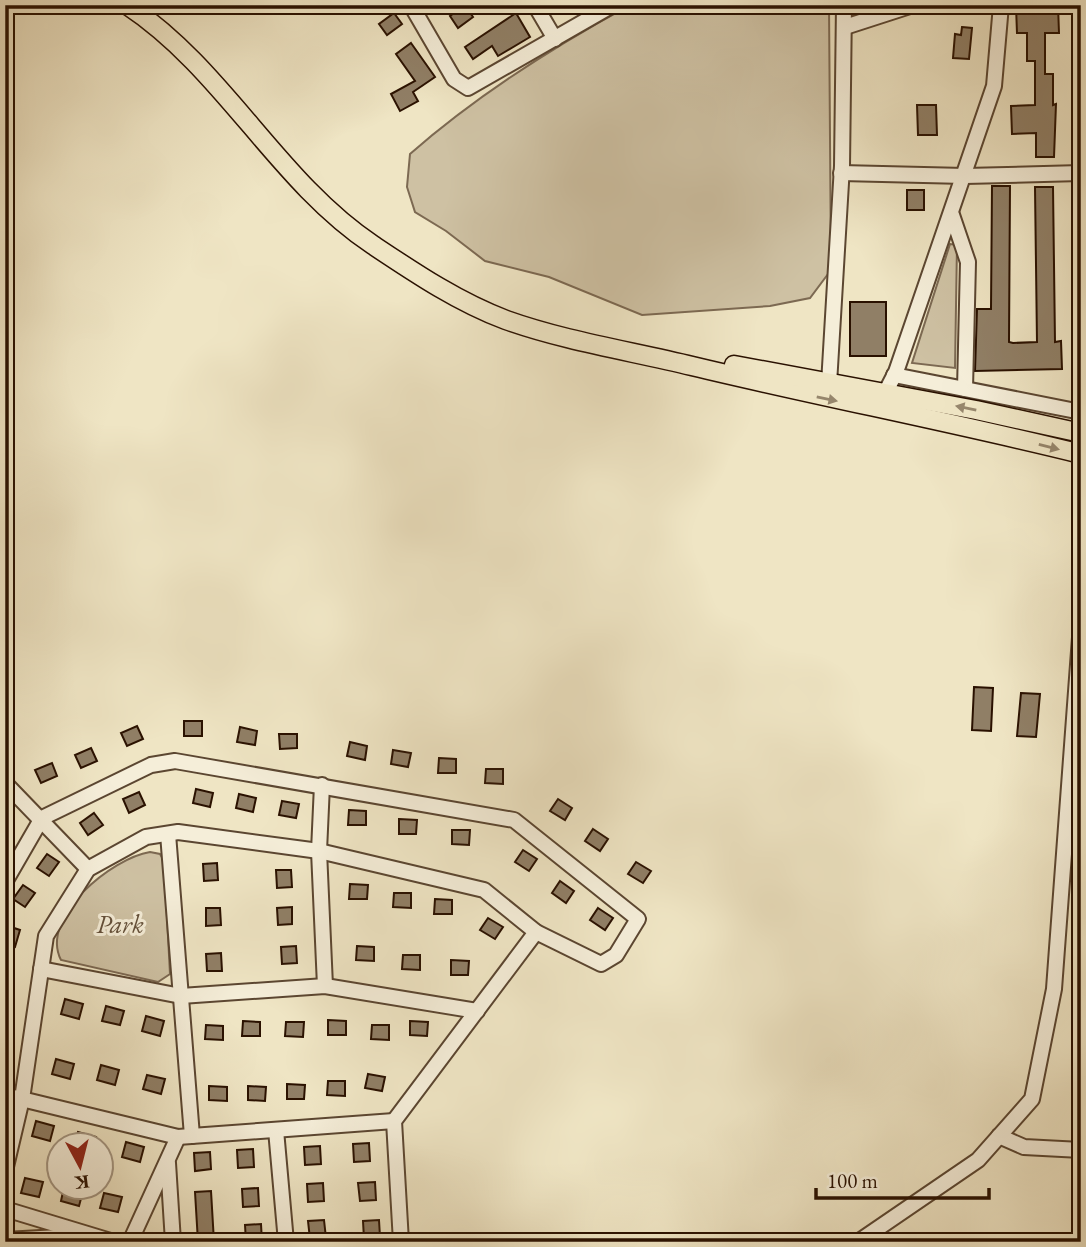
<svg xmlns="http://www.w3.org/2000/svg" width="1086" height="1247" viewBox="0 0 1086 1247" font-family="'EB Garamond',serif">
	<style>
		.green { fill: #cec1a3; stroke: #7c6952; stroke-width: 2 }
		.building { fill: #907f66; stroke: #2a1100; stroke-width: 2 }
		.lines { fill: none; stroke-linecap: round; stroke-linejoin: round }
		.minor-casing { stroke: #5b4631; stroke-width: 18 }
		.major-casing { stroke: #2a1100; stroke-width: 21 }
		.minor { stroke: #f5eed9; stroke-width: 14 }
		.major { stroke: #efe5c4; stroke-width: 18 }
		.oneway { fill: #96866c }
		.labels { text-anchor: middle; stroke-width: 6; stroke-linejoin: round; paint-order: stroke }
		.park-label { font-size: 26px; font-style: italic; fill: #634f39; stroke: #f5eed9 }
	</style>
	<rect width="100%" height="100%" fill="#efe5c4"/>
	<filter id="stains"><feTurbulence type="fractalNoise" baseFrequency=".00286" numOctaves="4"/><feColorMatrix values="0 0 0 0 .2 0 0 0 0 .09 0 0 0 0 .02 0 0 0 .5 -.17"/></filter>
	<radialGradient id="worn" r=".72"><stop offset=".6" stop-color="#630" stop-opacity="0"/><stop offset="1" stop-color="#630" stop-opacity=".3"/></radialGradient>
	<g class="green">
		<path d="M630,5h199l2,265 -21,28 -40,8 -128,9 -93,-38 -64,-16 -39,-30 -31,-19 -8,-25 3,-33c66,-58 143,-107 220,-149z"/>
		<polygon points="950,244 957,245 955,368 912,363"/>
		<path d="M150,852l10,2 4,7 6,113 -12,8 -97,-22c-22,-43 51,-102 89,-108z"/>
	</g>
	<g class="building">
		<polygon points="465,5 473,17 458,28 450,16"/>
		<polygon points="1058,5 1059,33 1045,33 1045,74 1053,74 1053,105 1056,104 1054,157 1036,157 1036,133 1012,134 1011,106 1035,105 1035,61 1027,61 1027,33 1017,33 1016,6"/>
		<polygon points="394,13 402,24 387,35 379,24"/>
		<polygon points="516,13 530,37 498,56 492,46 473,59 465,47"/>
		<polygon points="962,27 972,28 969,59 953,58 955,34 961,35"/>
		<polygon points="411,43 435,77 413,92 418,101 400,111 391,94 415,81 396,54"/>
		<polygon points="917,105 936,105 937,135 918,135"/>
		<polygon points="992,186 1010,186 1009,342 1013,343 1037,342 1035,187 1053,187 1055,342 1061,341 1062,369 975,371 977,309 991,309"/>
		<rect x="907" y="190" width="17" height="20"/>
		<rect x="850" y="302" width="36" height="54"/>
		<polygon points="974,687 993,688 991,731 972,730"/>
		<polygon points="1021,693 1040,694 1036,737 1017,736"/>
		<rect x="184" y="721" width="18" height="15"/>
		<polygon points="137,726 143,739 127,746 121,733"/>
		<polygon points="240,727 257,731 255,745 237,742"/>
		<polygon points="279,734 297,734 297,748 280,749"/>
		<polygon points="350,742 367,746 365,760 347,756"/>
		<polygon points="91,748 97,761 81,768 75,755"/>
		<polygon points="393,750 411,753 408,767 391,764"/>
		<polygon points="439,758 456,759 456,773 438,773"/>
		<polygon points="52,763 57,776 41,783 35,770"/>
		<polygon points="486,769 503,769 503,784 485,783"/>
		<polygon points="196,789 213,793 210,807 193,803"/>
		<polygon points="139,792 145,805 129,813 123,799"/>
		<polygon points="239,794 256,798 253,812 236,808"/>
		<polygon points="558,799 572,808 565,820 550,811"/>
		<polygon points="282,801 299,804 296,818 279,815"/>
		<polygon points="349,810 366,811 366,825 348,825"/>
		<polygon points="94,813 103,825 88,835 80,823"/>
		<polygon points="399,819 417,820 416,834 399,834"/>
		<polygon points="593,829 608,839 600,851 585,841"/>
		<polygon points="452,830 470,830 469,845 452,844"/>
		<polygon points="523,850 537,859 529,871 515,862"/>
		<polygon points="47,854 59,862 49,876 37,868"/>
		<polygon points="636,862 651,871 643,883 628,874"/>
		<polygon points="217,863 218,880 204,881 203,864"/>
		<polygon points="276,870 291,870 292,887 277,888"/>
		<polygon points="560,881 574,891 566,903 552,893"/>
		<polygon points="350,884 368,885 367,899 349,899"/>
		<polygon points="23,885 35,893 25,907 13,899"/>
		<polygon points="394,893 411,893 411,908 393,907"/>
		<polygon points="435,899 452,900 452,914 434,914"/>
		<polygon points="292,907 292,924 278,925 277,908"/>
		<polygon points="206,908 220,908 221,925 206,926"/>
		<polygon points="598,908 613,918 605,930 590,920"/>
		<polygon points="488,918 503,927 495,939 480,930"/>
		<polygon points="5,925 20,930 15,947 5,943"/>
		<polygon points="296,946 297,963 282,964 281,947"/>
		<polygon points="357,946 374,947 374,961 356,960"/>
		<polygon points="221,953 222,971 207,971 206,954"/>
		<polygon points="403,955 420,955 420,970 402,969"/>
		<polygon points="451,960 469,961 468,975 451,975"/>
		<polygon points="65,999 83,1004 79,1019 61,1014"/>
		<polygon points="106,1006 124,1011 120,1025 102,1021"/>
		<polygon points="146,1016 164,1021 160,1036 142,1031"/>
		<polygon points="328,1020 346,1021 346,1035 328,1035"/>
		<polygon points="243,1021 260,1022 260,1036 242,1036"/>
		<polygon points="410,1021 428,1022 427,1036 410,1035"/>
		<polygon points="286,1022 304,1022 303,1037 285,1036"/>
		<polygon points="206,1025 223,1026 223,1040 205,1039"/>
		<polygon points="372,1025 389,1025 389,1040 371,1039"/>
		<polygon points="56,1059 74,1064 70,1079 52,1074"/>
		<polygon points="101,1065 119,1070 115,1085 97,1080"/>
		<polygon points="368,1074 385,1077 382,1091 365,1088"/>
		<polygon points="147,1075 165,1079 161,1094 143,1089"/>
		<polygon points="328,1081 345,1081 345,1096 327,1095"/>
		<polygon points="287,1084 305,1085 304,1099 287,1099"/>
		<polygon points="209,1086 227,1087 227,1101 209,1100"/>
		<polygon points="248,1086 266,1087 265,1101 248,1100"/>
		<polygon points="36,1121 54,1126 50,1141 32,1136"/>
		<polygon points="78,1132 96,1137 94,1145 75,1145"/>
		<polygon points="126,1142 144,1147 140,1162 122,1157"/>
		<polygon points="369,1143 370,1161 354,1162 353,1144"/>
		<polygon points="320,1146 321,1164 305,1165 304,1147"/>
		<polygon points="253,1149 254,1167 238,1168 237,1150"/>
		<polygon points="210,1152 211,1169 195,1171 194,1153"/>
		<polygon points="25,1178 43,1182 39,1197 21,1193"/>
		<polygon points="375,1182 376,1200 360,1201 358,1183"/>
		<polygon points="323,1183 324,1201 308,1202 307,1184"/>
		<polygon points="64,1187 83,1191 79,1206 61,1201"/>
		<polygon points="258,1188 259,1206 243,1207 242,1189"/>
		<polygon points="211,1191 214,1242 198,1242 195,1192"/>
		<polygon points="104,1193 122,1197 118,1212 100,1208"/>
		<polygon points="324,1220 326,1238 310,1239 308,1221"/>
		<polygon points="379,1220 380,1237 364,1239 363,1221"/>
		<polygon points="261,1224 262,1242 246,1242 245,1225"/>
	</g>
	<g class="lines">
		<defs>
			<g id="minor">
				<polyline points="411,5 454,79 468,88 613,5"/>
				<polyline points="535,5 555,39"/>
				<polyline points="1080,5 1081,207"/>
				<polyline points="845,27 913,5"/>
				<polyline points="841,173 965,176 1081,173"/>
				<polyline points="952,215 968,262 965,389"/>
				<polyline points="894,375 1081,412"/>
				<polyline points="829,384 842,166 844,5"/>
				<polyline points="881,401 896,372 994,86 1001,5"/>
				<polyline points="5,783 88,869"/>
				<polyline points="322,785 319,851 325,986"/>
				<polyline points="168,834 192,1136"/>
				<polyline points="5,882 42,818 151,765 175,761 514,820 638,919 616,955 601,964 536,932 484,890 319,851 178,832 146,837 88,869 46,936 22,1099 5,1171"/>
				<polyline points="41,969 181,996 325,986 477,1011"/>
				<polyline points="5,1095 178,1137 394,1121"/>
				<polyline points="276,1130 286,1242"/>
				<polyline points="999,1136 1024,1147 1081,1150"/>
				<polyline points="168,1163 173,1242"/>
				<polyline points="5,1209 114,1242"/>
				<polyline points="5,1240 77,1236"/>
				<polyline points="130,1242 178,1137"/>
				<polyline points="401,1242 394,1121 536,932"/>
				<polyline points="858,1242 978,1160 1032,1099 1054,989 1081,624"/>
			</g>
			<g id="major">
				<path d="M127,5c97,64 150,176 246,240 42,28 85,57 133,75 59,21 124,31 186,46 129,31 260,56 389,88"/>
				<polyline points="734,365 976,410 1081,433"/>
			</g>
		</defs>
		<use href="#minor" class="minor-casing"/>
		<use href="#major" class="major-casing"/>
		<use href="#minor" class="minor"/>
		<use href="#major" class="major"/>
	</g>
	<defs><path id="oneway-solid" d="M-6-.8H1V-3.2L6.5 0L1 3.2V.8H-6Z" transform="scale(1.75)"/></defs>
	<g class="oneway">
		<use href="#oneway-solid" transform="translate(827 399) rotate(12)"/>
		<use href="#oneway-solid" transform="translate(966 408) rotate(-169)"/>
		<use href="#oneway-solid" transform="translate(1049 447) rotate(14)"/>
	</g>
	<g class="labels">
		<g class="park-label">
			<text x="120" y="933">Park</text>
		</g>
	</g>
	<rect width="1086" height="1247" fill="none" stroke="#efe5c4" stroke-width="28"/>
	<rect x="7" y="7" width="1072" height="1233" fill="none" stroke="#2a1100" stroke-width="3.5"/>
	<rect x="14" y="14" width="1058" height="1219" fill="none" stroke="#2a1100" stroke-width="2"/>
	<g transform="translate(80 1166) rotate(173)"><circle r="33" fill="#f5eed9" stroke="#a49682" stroke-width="2"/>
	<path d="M0-5L12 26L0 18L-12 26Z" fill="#8f2418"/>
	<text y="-10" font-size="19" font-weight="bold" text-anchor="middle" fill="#2a1100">K</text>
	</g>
	<path d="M816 1188v10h173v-10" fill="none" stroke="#2a1100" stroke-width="3.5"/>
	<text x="827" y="1188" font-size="21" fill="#2a1100" stroke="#f5eed9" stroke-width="5" paint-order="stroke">100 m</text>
	<rect width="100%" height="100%" filter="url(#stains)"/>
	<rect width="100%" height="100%" fill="url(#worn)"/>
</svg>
